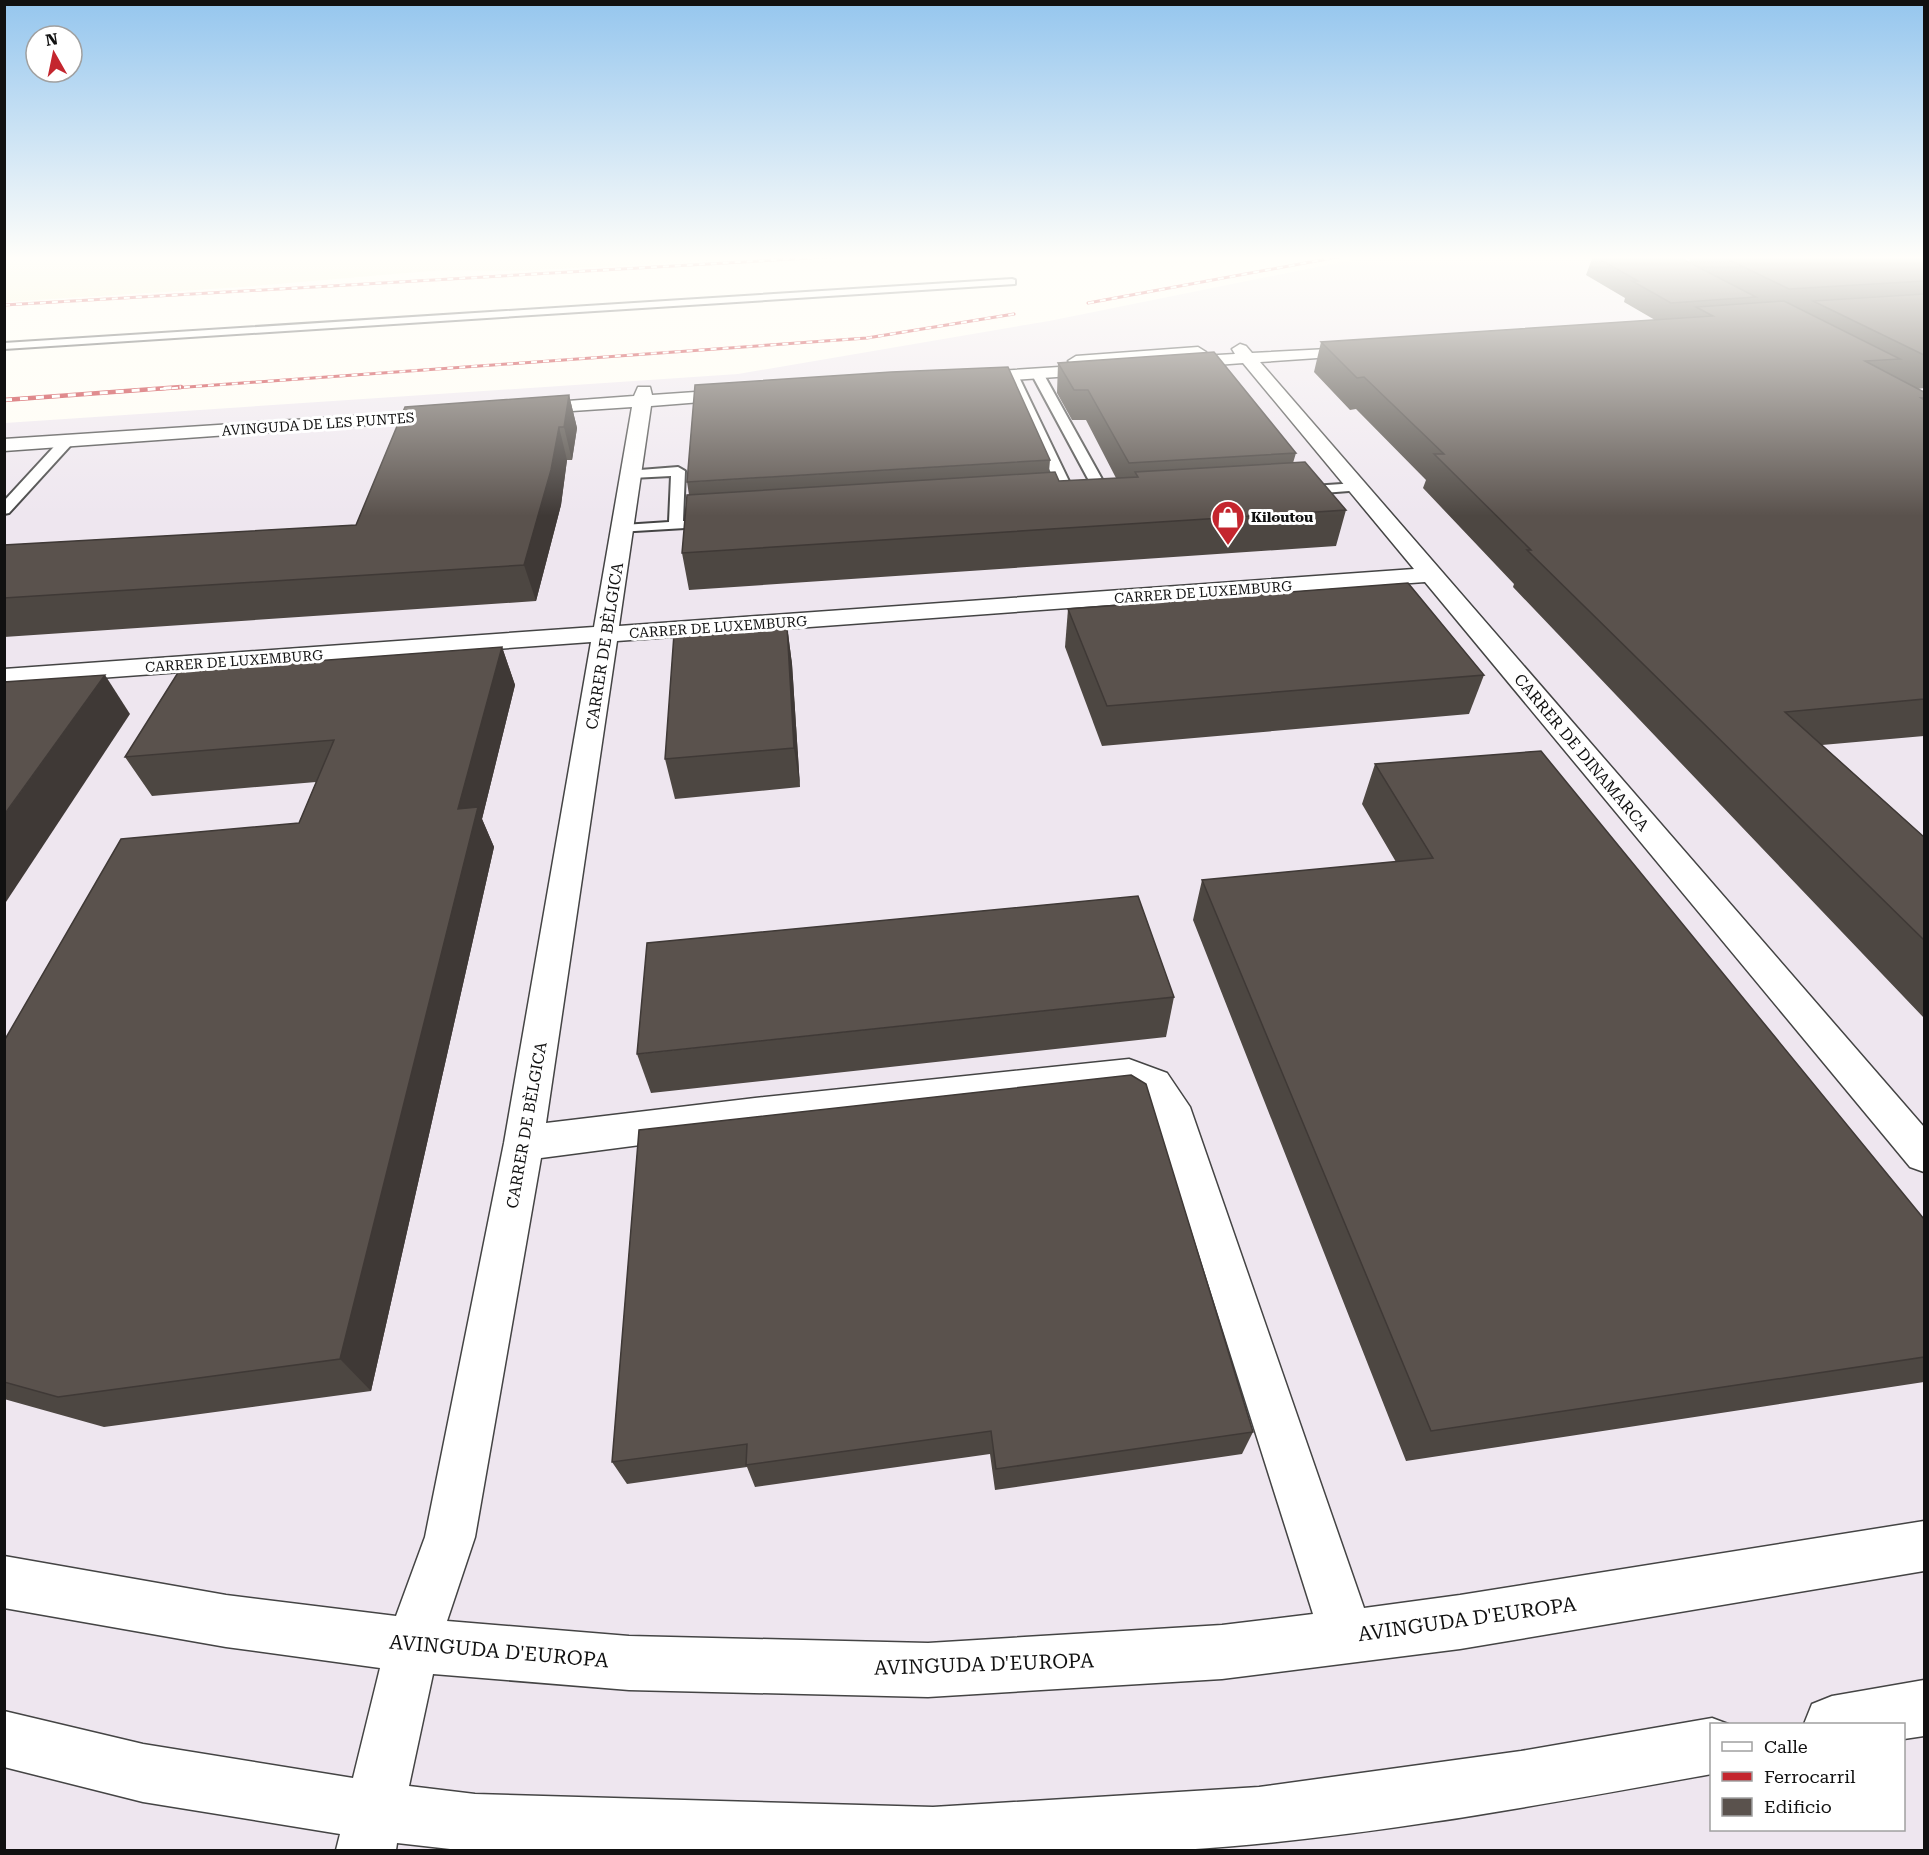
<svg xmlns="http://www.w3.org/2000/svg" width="1929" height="1855" viewBox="0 0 1929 1855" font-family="'Roboto Serif',serif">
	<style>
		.industrial { fill: #eee6ef; fill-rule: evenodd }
		.farmland { fill: #f6f3d4 }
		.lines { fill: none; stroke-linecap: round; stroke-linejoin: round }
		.service-casing { stroke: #444; stroke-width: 4 }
		.minor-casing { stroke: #444; stroke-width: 3 }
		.service { fill: #fff; fill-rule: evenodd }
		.minor { fill: #fff; fill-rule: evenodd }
		.rail-far1-casing { stroke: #c4262e; stroke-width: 3 }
		.rail-casing { stroke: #c4262e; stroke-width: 4.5 }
		.rail-far1 { stroke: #fff; stroke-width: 2; stroke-dasharray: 6; stroke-linecap: butt }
		.rail { stroke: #fff; stroke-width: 3; stroke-dasharray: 8; stroke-linecap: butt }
		.wall { fill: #4d4742 }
		.shaded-wall { fill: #3f3936 }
		.building { fill: #5a524d; stroke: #3f3936; stroke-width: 1.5 }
		.labels { text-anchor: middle; stroke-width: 6; stroke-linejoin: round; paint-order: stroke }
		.far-street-label { font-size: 14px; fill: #111; stroke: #fff }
		.far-poi-label { font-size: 14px; font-weight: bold; fill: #111; stroke: #fff; text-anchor: start }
		.street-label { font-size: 16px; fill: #111; stroke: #fff }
		.near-street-label { font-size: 20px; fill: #111; stroke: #fff }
	</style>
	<rect width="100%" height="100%" fill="#fffdf5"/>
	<path class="industrial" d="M1390,256h534v1594h-1919v-1427l733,-49 311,-53 308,-62zM1712,1724h192v106h-192z"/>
	<polygon class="farmland" points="5,256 804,256 519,271 442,270 243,287 5,302"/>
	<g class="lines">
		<defs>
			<g id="service">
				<polygon points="1012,279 1015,280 1015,284 4,349 4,343"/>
				<polygon points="1037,370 1043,373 1113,499 1119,503 1117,506 1108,507 1101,503 1031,373"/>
				<polygon points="1012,372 1018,375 1078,500 1076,503 1062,505 1055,501 1062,497 1006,375"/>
				<polygon points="67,437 72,438 73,441 72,444 9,513 4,514 4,501 62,438"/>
				<polygon points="678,467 685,471 683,521 719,520 721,523 719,526 618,532 616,529 618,526 623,525 669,522 671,476 632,478 625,474 627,471"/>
				<polygon points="1357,483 1362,484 1364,487 1362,490 1297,495 1290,491 1297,487"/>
			</g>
			<g id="minor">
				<path d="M1240,344l6,2 6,7 115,-6 2,3 -8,5 -101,7 664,765v45l-14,-5 -485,-585 -808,59 -71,482 209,-25 374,-39 38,14 23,34 174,501 96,-13 464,-74v50l-464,78 -238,30 -294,18 -299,-7 -196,-16 -24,112 66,8 458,13 326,-20 262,-36 191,-33 16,6h-16v50c-177,32 -354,65 -532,76h-721l-62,-7 -1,7h-60l4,-16 -197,-32 -139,-35v-56l139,33 210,34 27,-110 -154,-21 -222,-39v-52l222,39 170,21 29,-79 79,-394 87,-501 -587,43v-16l590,-42 38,-220 -105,7 -6,-1 -3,-4 3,-4 6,-1 107,-8 4,-9h12l2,8 87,-6 6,1 3,4 -3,4 -6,1 -88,7 -32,220 795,-57 -171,-206 -67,5 -8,-5 5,-4 -71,5 7,5 -2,4 -6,1 -134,9 -6,-1 -3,-4 3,-4 6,-1 108,-7 -7,-5 8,-5 122,-9 8,5 -5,4 34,-2 -3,-5zM1127,1089l14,6 13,18 159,501 -91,11 -294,18 -299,-7 -182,-15 28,-84 66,-379 214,-28z"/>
				<polygon points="446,410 452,411 455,415 452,419 4,451 4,439"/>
				<polygon points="1924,1680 1924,1736 1904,1739 1904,1724 1804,1724 1812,1704 1832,1696"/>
			</g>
		</defs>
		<use href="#service" class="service-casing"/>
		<use href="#minor" class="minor-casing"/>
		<use href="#service" class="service"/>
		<use href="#minor" class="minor"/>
		<defs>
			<g id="rail-far1">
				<polyline points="1088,303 1343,256"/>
				<polyline points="4,305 844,256"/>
				<polyline points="160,389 867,338 1014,314"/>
			</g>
			<polyline id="rail" points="4,400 181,387"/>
		</defs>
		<use href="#rail-far1" class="rail-far1-casing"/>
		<use href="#rail" class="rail-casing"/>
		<use href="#rail-far1" class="rail-far1"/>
		<use href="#rail" class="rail"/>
	</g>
	<g class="wall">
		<polygon points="1593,256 1689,262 1691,256 1924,256 1924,388 1918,389 1924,392 1924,736 1822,745 1924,837 1924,1018 1513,587 1514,584 1423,488 1426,480 1356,409 1350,410 1314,372 1321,342 1655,320 1624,302 1625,298 1586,275"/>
		<polygon points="1058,363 1296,453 1293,463 1346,510 1336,546 689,590 682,553 689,495 687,482 1050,460 1049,472 1059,481 1116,478 1086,420 1072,420 1057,393"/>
		<polygon points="569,395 577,428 572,460 567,460 561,505 536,601 4,637 4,545 356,525"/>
		<polygon points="1068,609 1484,675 1469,714 1102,746 1065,647"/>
		<polygon points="787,626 792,664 800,787 675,799 665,759"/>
		<polygon points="502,647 515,685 482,819 494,847 371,1391 104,1427 4,1399 4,1041 299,823 316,782 152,796 125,757"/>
		<polygon points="1375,764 1924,1219 1924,1382 1406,1461 1193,920 1202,880 1396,862 1362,804"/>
		<polygon points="1174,997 1166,1037 651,1093 637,1054"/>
		<polygon points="639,1130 1253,1432 1242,1454 995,1490 990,1454 755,1487 747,1467 627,1484 612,1462"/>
	</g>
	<g class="shaded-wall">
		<polygon points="569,395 577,428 572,460 564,427"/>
		<polygon points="559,427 567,460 561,505 536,601 524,565"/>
		<polygon points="787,626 792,664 800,787 794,748"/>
		<polygon points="502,647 515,685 482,819 494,847 371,1391 340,1359 458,809"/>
		<polygon points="105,675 130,714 4,905 4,815"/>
	</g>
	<g class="building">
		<polygon points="1594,256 1677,256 1756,297 1671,303 1632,281 1638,281"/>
		<polygon points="1721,256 1924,256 1924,281 1789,289"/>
		<polygon points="1924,294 1924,355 1813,301"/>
		<polygon points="1784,301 1900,359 1865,361 1924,392 1924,398 1921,398 1924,400 1924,699 1785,712 1924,837 1924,940 1527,550 1531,550 1434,454 1444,454 1364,377 1357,378 1321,342 1713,316 1696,307"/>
		<polygon points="1214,352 1296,453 1129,463 1088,390 1074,390 1058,363"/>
		<polygon points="1008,367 1050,460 687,482 695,385 891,372"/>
		<polygon points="569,395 564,427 559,427 551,470 524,565 4,598 4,545 356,525 405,407"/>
		<polygon points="1305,462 1346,510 682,553 687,495 1055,472 1059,481 1138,477 1135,472"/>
		<polygon points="1408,583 1484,675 1107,706 1068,609"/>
		<polygon points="787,626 794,748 665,759 674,634"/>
		<polygon points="502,647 458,809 478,807 340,1359 58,1397 4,1382 4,1041 121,839 299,823 334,740 125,757 179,671"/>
		<polygon points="105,675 4,815 4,682"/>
		<polygon points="1541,751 1924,1219 1924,1357 1431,1431 1202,880 1433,858 1375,764"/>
		<polygon points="1138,896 1174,997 637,1054 647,943"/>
		<polygon points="1131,1075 1146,1084 1253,1432 996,1469 991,1431 746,1465 747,1444 612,1462 639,1130"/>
	</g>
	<linearGradient id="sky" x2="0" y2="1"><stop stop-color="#95c6ee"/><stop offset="0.5" stop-color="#fffefa"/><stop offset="1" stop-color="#fffefa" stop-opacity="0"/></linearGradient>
	<rect width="1929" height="516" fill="url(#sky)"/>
	<defs>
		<symbol id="shop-pin" viewBox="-11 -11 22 30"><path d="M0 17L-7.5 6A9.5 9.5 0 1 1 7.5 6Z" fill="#c4262e" stroke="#fff"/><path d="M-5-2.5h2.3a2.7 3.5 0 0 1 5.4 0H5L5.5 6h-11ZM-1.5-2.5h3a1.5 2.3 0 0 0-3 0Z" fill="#fff"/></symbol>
	</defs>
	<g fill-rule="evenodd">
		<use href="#shop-pin" x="1209" y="498" width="38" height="52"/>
	</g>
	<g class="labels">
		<g class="far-street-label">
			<text transform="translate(318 424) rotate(-4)" y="5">AVINGUDA DE LES PUNTES</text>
			<text transform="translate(1203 592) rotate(-4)" y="5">CARRER DE LUXEMBURG</text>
			<text transform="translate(718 627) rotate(-4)" y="5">CARRER DE LUXEMBURG</text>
			<text transform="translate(234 661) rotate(-4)" y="5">CARRER DE LUXEMBURG</text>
		</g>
		<g class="far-poi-label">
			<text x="1251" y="522">Kiloutou</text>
		</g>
		<g class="street-label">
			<text transform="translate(604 646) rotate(-81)" y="6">CARRER DE BÈLGICA</text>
			<text transform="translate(1582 752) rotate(50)" y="6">CARRER DE DINAMARCA</text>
			<text transform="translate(526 1125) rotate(-80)" y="6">CARRER DE BÈLGICA</text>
		</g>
		<g class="near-street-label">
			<text transform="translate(1467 1619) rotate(-8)" y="7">AVINGUDA D'EUROPA</text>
			<text transform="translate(499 1651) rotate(5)" y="7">AVINGUDA D'EUROPA</text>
			<text transform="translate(984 1664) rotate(-2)" y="7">AVINGUDA D'EUROPA</text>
		</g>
	</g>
	<rect width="1929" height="1855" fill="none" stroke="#111111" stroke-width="12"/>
	<rect x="1710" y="1723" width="195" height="108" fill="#ffffff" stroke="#a0a0a0" stroke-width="1.5"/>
	<rect x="1722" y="1742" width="30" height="9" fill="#ffffff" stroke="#a0a0a0" stroke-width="1.5"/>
	<text x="1764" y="1753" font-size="18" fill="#111111">Calle</text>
	<rect x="1722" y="1772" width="30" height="9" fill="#c4262e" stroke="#a0a0a0" stroke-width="1.5"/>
	<text x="1764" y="1783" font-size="18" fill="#111111">Ferrocarril</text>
	<rect x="1722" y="1798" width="30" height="18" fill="#5a524d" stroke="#a0a0a0" stroke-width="1.5"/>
	<text x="1764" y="1813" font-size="18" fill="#111111">Edificio</text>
	<g transform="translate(54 54) rotate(351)"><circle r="28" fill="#ffffff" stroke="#a0a0a0" stroke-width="1.5"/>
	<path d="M0-4.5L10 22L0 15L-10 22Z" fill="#c4262e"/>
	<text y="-9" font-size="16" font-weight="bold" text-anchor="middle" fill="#111111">N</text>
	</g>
</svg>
